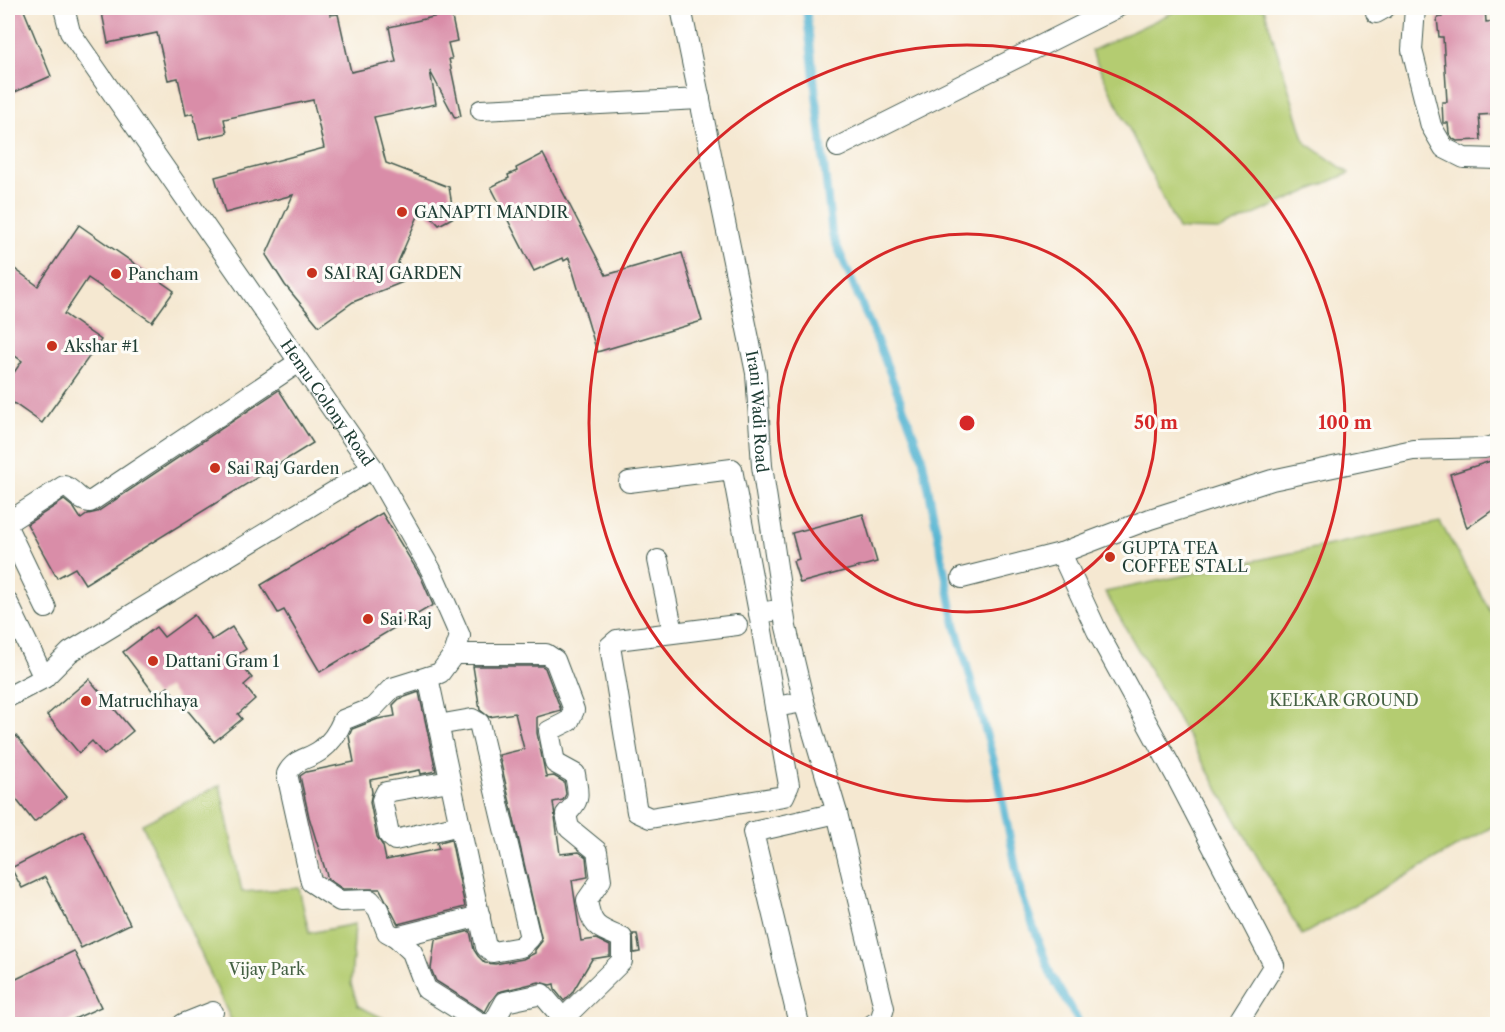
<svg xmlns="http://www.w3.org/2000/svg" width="1505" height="1032" viewBox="0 0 1505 1032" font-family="'Libre Caslon Text',serif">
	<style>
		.green { fill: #b4cc71; stroke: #6a8452; stroke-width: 1.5 }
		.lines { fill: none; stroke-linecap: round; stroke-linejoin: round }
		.stream { stroke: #53b4d1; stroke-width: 8 }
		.building { fill: #d98da8 }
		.street-casing { stroke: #3f574c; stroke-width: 22 }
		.street { stroke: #fff; stroke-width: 20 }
		.ring { fill: none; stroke: #d62828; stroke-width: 3 }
		.poi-dot { fill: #c8321e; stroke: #fdfcf7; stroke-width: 2 }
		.labels { text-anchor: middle; stroke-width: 6; stroke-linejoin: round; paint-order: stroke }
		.poi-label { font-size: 16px; fill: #1f3d34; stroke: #fdfcf7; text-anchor: start }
		.street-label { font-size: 16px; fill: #1f3d34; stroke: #fdfcf7 }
		.park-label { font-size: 16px; fill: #446143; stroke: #fdfcf7 }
		.centre { fill: #d62828; stroke: #fdfcf7; stroke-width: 3 }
		.ring-label { font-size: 18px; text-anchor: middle; font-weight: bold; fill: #d62828; stroke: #fdfcf7; stroke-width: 6; stroke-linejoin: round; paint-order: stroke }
	</style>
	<rect width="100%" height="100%" fill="#fdfcf7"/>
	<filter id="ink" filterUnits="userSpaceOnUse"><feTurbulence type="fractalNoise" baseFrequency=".0167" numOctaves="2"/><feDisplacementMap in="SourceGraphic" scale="12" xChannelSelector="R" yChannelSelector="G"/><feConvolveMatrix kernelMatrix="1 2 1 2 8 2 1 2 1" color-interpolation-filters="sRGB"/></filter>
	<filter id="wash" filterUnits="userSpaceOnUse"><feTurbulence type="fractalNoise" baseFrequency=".008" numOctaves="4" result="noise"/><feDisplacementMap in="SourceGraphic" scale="24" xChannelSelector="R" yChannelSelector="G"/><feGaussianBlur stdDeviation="1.35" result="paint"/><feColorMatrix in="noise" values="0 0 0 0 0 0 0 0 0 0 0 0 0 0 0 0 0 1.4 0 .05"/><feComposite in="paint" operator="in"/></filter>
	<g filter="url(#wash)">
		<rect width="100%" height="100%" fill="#f5e8d1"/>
		<g class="green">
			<polygon points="1182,8 1264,8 1305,142 1349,173 1220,230 1178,229 1091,51"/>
			<polygon points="1440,522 1497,623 1497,824 1302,935 1105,592"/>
			<polygon points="220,785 242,892 299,888 309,933 355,924 351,984 358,1006 395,1024 233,1024 142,824"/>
		</g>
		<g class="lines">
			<polyline class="stream" points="806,8 832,234 881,350 922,456 955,624 996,768 1021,893 1051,975 1080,1024"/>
		</g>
		<g id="blocks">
			<g class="building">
				<polygon points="8,8 23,8 51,76 8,95"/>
				<polygon points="101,8 329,8 330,15 338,14 351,72 396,62 389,27 451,13 457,41 448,43 452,59 449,59 461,116 455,118 430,71 436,104 374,117 386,163 449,187 454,217 439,225 422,207 398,262 403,282 353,302 319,326 285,285 266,255 293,195 225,213 215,177 324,148 313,100 224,119 227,133 199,139 193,113 186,115 178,78 168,80 157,33 108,43"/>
				<polygon points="1441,8 1485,8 1486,22 1497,21 1497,114 1479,115 1481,140 1457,141 1453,139 1449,133 1448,123 1443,123 1442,102 1447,102 1443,37 1439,37 1437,18 1442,17"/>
				<polygon points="543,154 606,275 682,253 702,321 597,352 569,258 564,261 563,258 534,271 491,187 509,178 508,175 517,171 516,168"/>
				<polygon points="79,225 174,291 152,322 88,278 64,314 101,340 42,423 8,399 8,381 22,361 8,351 8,264 38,286"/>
				<polygon points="279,390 313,443 85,584 75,568 57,578 27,524 64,500 74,508 81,519 88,514 97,512"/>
				<polygon points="1497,459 1497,507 1467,528 1450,474"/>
				<polygon points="382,513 420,575 433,605 320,672 284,610 278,613 261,585"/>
				<polygon points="863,514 877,562 800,583 793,561 799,559 792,533"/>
				<polygon points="194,615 212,640 232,627 246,649 234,657 252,678 244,685 255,699 238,714 242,719 214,742 168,687 156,696 123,652 156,627 164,637"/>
				<polygon points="473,666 542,666 545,668 561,710 537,717 537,733 546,777 554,776 564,782 566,794 563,800 553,802 560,854 579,852 586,857 588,877 572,880 581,941 596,939 610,946 610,956 592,959 572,993 564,1001 555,990 554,984 550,985 539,982 498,992 491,1001 485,1012 436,981 431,969 435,940 470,931 474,950 478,956 485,963 495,964 523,959 535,953 535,950 542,941 499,755 524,749 515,713 489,717 480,710"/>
				<polygon points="89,679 133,731 104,755 92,741 79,753 47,715"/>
				<polygon points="419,692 436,771 421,774 420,770 370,780 372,792 370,802 377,837 383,846 386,860 439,849 437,843 451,839 465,907 398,924 380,889 343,889 328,879 309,817 300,776 306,772 354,762 349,736 352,729 378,719 395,716 393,705 399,699"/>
				<polygon points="8,726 66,797 34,822 8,789"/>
				<polygon points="83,831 130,924 81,948 45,877 22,888 11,868"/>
				<polygon points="633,934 637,934 640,952 634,953"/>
				<polygon points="74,951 101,1007 63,1024 8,1024 8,983"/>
			</g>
		</g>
	</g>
	<g filter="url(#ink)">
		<use href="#blocks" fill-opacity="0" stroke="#3f574c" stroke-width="1.5"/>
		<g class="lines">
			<defs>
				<g id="street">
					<path id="s1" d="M64,8l6,24 303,436 58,102 29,66 -6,18 -14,19 -48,15 -19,20 -30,12c-5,12 -11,22 -22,30 -13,10 -26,8 -34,24l24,108 29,19 30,-1 8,9 9,23 9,5 16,15 14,37 56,35h6"/>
					<path id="s2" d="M681,8l75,365 6,93 24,161 18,75 33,111 47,195 -4,13 -7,3"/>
					<polyline points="1415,8 1412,50 1431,126 1444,148 1464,158 1498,159"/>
					<polyline points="1376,13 1385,8"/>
					<polyline points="481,110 700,99"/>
					<polyline points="838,147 1116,8"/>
					<polyline points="629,482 732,469 759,613"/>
					<path d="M8,522l56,-36c11,4 14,15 26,16l209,-140"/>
					<polyline points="8,529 46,608"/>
					<polyline points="1061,553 1097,631 1177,778 1274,965 1237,1024"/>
					<polyline points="658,560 673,632"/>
					<polyline points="962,578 1061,553 1150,519 1272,480 1413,450 1484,448 1498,445"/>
					<polyline points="8,603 44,678"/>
					<polyline points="772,611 759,613 775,707"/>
					<polyline points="737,625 617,640 610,646 637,812 650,818 784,796 789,785 775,707 804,702"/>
					<path d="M454,654h92l9,6 19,50 -5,11 -20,10 6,32 20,11c3,20 7,25 -9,40l3,14 28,23 4,29 -14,20c4,27 11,28 35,38v23l-55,54h-7l-18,-21 -37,8 -12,22"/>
					<polyline points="428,677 486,947 493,952 521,947 530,938 479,723 472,719 438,725"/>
					<polyline points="8,697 44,678 70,652 373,468"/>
					<polyline points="450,781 386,792 382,800 389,835 395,840 460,825"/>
					<polyline points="396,937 480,916"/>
					<polyline points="183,1024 213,1012"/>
					<polyline points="799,1024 753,832 837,813"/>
				</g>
			</defs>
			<use href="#street" class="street-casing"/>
			<use href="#street" class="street"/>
		</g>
	</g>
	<g class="ring">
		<circle cx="967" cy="423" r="189"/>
		<circle cx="967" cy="423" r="378"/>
	</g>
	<g class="poi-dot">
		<circle cx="402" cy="212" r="6"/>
		<circle cx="312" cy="273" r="6"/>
		<circle cx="116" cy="274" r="6"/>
		<circle cx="52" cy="346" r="6"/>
		<circle cx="215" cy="468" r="6"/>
		<circle cx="1110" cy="557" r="6"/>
		<circle cx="368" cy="619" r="6"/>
		<circle cx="153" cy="661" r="6"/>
		<circle cx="86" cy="701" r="6"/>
	</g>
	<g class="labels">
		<g class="poi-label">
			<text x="414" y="218">GANAPTI MANDIR</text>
			<text x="324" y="279">SAI RAJ GARDEN</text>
			<text x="128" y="280">Pancham</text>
			<text x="64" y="352">Akshar #1</text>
			<text x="227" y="474">Sai Raj Garden</text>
			<text x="1122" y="554">GUPTA TEA<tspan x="1122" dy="18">COFFEE STALL</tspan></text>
			<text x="380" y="625">Sai Raj</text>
			<text x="165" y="667">Dattani Gram 1</text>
			<text x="98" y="707">Matruchhaya</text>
		</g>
		<g class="street-label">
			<text dy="6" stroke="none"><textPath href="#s1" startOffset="476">Hemu Colony Road</textPath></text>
			<text dy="6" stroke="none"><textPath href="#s2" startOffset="411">Irani Wadi Road</textPath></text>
		</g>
		<g class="park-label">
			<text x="1344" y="706">KELKAR GROUND</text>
			<text x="267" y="975">Vijay Park</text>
		</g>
	</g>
	<circle cx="967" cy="423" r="9" class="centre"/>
	<g class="ring-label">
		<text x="1156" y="429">50 m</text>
		<text x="1345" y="429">100 m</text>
	</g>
	<rect width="1505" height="1032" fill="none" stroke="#fdfcf7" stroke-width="30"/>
</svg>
